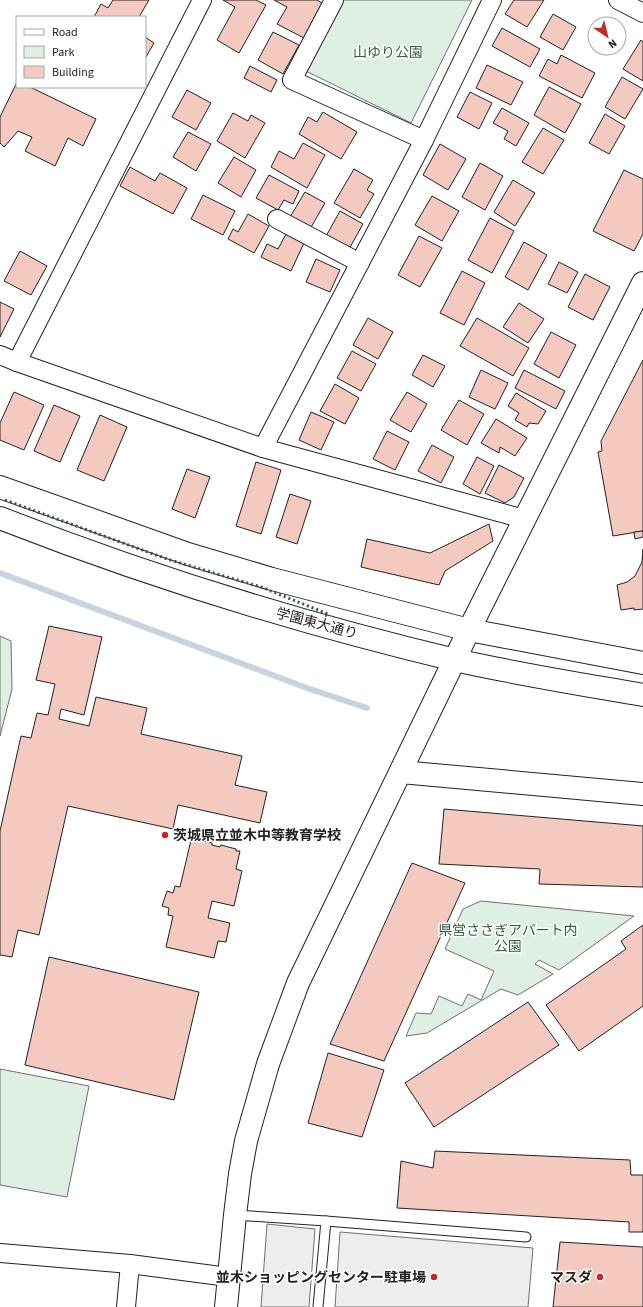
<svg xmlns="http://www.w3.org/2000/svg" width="643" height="1307" viewBox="0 0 643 1307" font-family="'Source Sans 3','Noto Sans JP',sans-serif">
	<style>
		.green { fill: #e0efe3; stroke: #6f6f6f }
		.parking { fill: #ededed; stroke: #6f6f6f }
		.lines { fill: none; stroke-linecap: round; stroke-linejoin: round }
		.stream { stroke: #c7d3dd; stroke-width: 6 }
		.building { fill: #f3c9c0; stroke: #222 }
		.service-casing { stroke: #222; stroke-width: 11 }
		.minor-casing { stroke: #222; stroke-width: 20 }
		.tertiary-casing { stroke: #222; stroke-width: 24 }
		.primary-casing { stroke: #222; stroke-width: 24 }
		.service { stroke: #fff; stroke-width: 9 }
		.minor { stroke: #fff; stroke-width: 18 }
		.tertiary { stroke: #fff; stroke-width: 22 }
		.primary { stroke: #fff; stroke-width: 22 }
		.hedge { stroke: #2f5e38; stroke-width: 3; stroke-dasharray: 2 3; stroke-linecap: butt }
		.poi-dot { fill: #c62828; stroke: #fff; stroke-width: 1.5 }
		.labels { text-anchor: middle; stroke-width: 3; stroke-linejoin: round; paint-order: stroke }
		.park-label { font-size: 14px; fill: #2f5e38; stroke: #fff }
		.street-label { font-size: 14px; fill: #222; stroke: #fff }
		.poi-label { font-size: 14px; font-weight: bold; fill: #222; stroke: #fff; text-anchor: end }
	</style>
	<rect width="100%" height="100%" fill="#fff"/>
	<g class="green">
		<polygon points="341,0 472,0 411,123 306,71"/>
		<polygon points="0,636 11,641 12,689 0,736"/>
		<polygon points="481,901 634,916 559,970 539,960 535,964 553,974 518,995 501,989 427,1033 406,1036 416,1013 431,1014 439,996 462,1006 468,994 481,1000 494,971 445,949 463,909"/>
		<polygon points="0,1069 89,1086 67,1197 0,1185"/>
	</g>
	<g class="parking">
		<polygon points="267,1224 315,1229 309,1307 261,1307"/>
		<polygon points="340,1232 533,1248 528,1307 335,1307"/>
	</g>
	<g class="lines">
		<polyline class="stream" points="0,573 307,688 367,708"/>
	</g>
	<g class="building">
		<polygon points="113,0 149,0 139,17 94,17 101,4 108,8"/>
		<polygon points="223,0 256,0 266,5 239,53 217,40 235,7"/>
		<polygon points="274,0 317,0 322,3 304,38 277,24 287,7"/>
		<polygon points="514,0 544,0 527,27 505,14"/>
		<polygon points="553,14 576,27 563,50 540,37"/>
		<polygon points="502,28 540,49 530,67 492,46"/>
		<polygon points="273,32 299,45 283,74 258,60"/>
		<polygon points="145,37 154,43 146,57 145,56"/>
		<polygon points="641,40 643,42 643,81 623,69"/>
		<polygon points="561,55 595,73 582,98 539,76 548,59 557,64"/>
		<polygon points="487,65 523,82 511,105 476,88"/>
		<polygon points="250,66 277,80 271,92 244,78"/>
		<polygon points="622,77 643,89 625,119 605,107"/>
		<polygon points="17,82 17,87 30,87 96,119 83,146 68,138 55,166 25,151 32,137 18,131 4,147 0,143 0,117"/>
		<polygon points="549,87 581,104 565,133 534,115"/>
		<polygon points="187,90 211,103 196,130 172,117"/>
		<polygon points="470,92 492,103 479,129 457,117"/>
		<polygon points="502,108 529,123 516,146 504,139 508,131 493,123"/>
		<polygon points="323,112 357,132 341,159 299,134 308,117 317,122"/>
		<polygon points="233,113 248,121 251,115 265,123 245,158 217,141"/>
		<polygon points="605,114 625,126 609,154 589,143"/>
		<polygon points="543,128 564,140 543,174 522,162"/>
		<polygon points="188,132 211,144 196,171 173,157"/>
		<polygon points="303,143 325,155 307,188 271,167 279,151 294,159"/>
		<polygon points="440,144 466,159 448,190 423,175"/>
		<polygon points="234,157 256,170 241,197 218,183"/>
		<polygon points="480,163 503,176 485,210 462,197"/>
		<polygon points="130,167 155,181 160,173 187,188 173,214 120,186"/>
		<polygon points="354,169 373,180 367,190 374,194 360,218 334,203"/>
		<polygon points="624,170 643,179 643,234 634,251 593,231"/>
		<polygon points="269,175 299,191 293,204 284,200 278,210 256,198"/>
		<polygon points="513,180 535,193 515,226 494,212"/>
		<polygon points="305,192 325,203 310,229 290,217"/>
		<polygon points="203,195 235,211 223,235 191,219"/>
		<polygon points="432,196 459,211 442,241 415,225"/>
		<polygon points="340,211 363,224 348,251 325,238"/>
		<polygon points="248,214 269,226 254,253 228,239 233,229 238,232"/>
		<polygon points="490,218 514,231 492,273 468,260"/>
		<polygon points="286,234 304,243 291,271 261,257 267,244 278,249"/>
		<polygon points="419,236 442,248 420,287 398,275"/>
		<polygon points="524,242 547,255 528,290 505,277"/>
		<polygon points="20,251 47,266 31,295 4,281"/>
		<polygon points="316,259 340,270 330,292 306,282"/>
		<polygon points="559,262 578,272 567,293 548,284"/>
		<polygon points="462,271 485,283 464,325 440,313"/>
		<polygon points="585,274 610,287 593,320 568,307"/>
		<polygon points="0,302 14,309 0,337"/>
		<polygon points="519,303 544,319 528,343 503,327"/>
		<polygon points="368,318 393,332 378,359 353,345"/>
		<polygon points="477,318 529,348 513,376 460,346"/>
		<polygon points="551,332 576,345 559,378 534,364"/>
		<polygon points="352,351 376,364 361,391 337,378"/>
		<polygon points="423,355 445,366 433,387 412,375"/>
		<polygon points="643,360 643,531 613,536 598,452 602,451 601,441"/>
		<polygon points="481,370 508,383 495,409 469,397"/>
		<polygon points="524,370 565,391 556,409 515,388"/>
		<polygon points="335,384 359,398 345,424 320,411"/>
		<polygon points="14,392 44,405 24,450 0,440 0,423"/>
		<polygon points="407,392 427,404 411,432 390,420"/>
		<polygon points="516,393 546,411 538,424 529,423 527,427 515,420 519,413 508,406"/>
		<polygon points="459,400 484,414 467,445 441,430"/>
		<polygon points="54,405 80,416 60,462 34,451"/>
		<polygon points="311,412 334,422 321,450 299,440"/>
		<polygon points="100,415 127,427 104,481 77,470"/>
		<polygon points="496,419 527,438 515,456 500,447 499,453 481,443"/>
		<polygon points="387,431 409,442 395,470 373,459"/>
		<polygon points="432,445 454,457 441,483 418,471"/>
		<polygon points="477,457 494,466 480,494 463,484"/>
		<polygon points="256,462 281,470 261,534 236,526"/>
		<polygon points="499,465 524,478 514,497 505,503 485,493"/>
		<polygon points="187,469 210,477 195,518 172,509"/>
		<polygon points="290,494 311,501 297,544 276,537"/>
		<polygon points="489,524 493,541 445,571 439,585 361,567 367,539 430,553"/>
		<polygon points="643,531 643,537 635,539 634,532"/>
		<polygon points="643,549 643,609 634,610 634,608 621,610 617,585 627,582 635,576 642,562"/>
		<polygon points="49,626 102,637 84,715 61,709 59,719 89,726 96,697 147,708 141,734 242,756 235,785 267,792 260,823 178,805 173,829 68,806 39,935 18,930 12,957 0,955 0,831 21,736 31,738 37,713 48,715 55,684 36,680"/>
		<polygon points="444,809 643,826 643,887 539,884 540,869 439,864"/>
		<polygon points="197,839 212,843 212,845 220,847 221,845 236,849 236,851 240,851 236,869 242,871 234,906 212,901 208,918 230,923 226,942 218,941 214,958 166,947 173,916 168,915 169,908 162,906 167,891 173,893 175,886 180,887 191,840 196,841"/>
		<polygon points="412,863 465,883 384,1061 330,1044"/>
		<polygon points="643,925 643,1006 579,1051 546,1005 626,949 621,941"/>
		<polygon points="49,957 199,992 174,1100 25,1065"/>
		<polygon points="528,1002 559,1045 434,1127 405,1083"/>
		<polygon points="328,1053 384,1070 362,1137 308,1123"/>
		<polygon points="435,1151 630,1160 631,1175 643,1175 643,1232 629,1232 629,1222 397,1208 401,1161 433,1168"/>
		<polygon points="560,1242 643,1247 643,1307 553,1307"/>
	</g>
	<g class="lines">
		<defs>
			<g id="service">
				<polyline points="235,1215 326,1221 318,1307"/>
				<polyline points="326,1221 526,1237"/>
			</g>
			<g id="minor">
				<polyline points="334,0 292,80 424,140"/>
				<polyline points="618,0 643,13"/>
				<polyline points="277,219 360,263"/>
				<polyline points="0,355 17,362 263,448 524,519"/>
				<polyline points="17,362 202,0"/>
				<polyline points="263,448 424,140 492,0"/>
				<polyline points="0,1253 130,1264 228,1277"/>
				<polyline points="126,1307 130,1264"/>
			</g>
			<g id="tertiary">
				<polyline points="401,772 643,794"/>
				<polyline points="226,1307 235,1215 240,1174 246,1141 268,1064 298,983 469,630 643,283"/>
			</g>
			<g id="primary">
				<polyline points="0,487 188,554 272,579 469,630 643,663"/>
				<path d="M0,518c148,58 300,105 455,142 62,14 125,24 188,35"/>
			</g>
		</defs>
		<use href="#service" class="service-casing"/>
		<use href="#minor" class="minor-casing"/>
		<use href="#tertiary" class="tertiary-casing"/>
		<use href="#primary" class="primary-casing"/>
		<use href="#service" class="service"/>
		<use href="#minor" class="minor"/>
		<use href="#tertiary" class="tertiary"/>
		<use href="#primary" class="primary"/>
		<polyline class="hedge" points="5,500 167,559 261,587 328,614 327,616 325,615"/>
	</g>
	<g class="poi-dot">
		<circle cx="165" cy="835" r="4"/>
		<circle cx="434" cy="1277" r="4"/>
		<circle cx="600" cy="1277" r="4"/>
	</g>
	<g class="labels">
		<g class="park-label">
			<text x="388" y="57">山ゆり公園</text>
			<text x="508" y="935">県営ささぎアパート内<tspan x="508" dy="16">公園</tspan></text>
		</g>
		<g class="street-label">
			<text transform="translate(317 623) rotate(15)" y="5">学園東大通り</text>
		</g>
		<g class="poi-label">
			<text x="173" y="840" text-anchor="start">茨城県立並木中等教育学校</text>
			<text x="426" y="1282">並木ショッピングセンター駐車場</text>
			<text x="592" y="1282">マスダ</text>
		</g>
	</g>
	<rect x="16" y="16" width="130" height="72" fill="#ffffff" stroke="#a7a7a7"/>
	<rect x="24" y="29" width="20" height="6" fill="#ffffff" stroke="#a7a7a7"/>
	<text x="52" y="36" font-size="12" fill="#222222">Road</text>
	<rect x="24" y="46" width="20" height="12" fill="#e0efe3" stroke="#a7a7a7"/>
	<text x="52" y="56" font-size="12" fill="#222222">Park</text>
	<rect x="24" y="66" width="20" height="12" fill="#f3c9c0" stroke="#a7a7a7"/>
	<text x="52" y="76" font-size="12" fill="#222222">Building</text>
	<g transform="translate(607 36) rotate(145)"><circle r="19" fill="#ffffff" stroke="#a7a7a7"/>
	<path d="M0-3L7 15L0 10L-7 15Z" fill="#c62828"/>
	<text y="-6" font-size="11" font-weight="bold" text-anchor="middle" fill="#222222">N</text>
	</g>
</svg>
